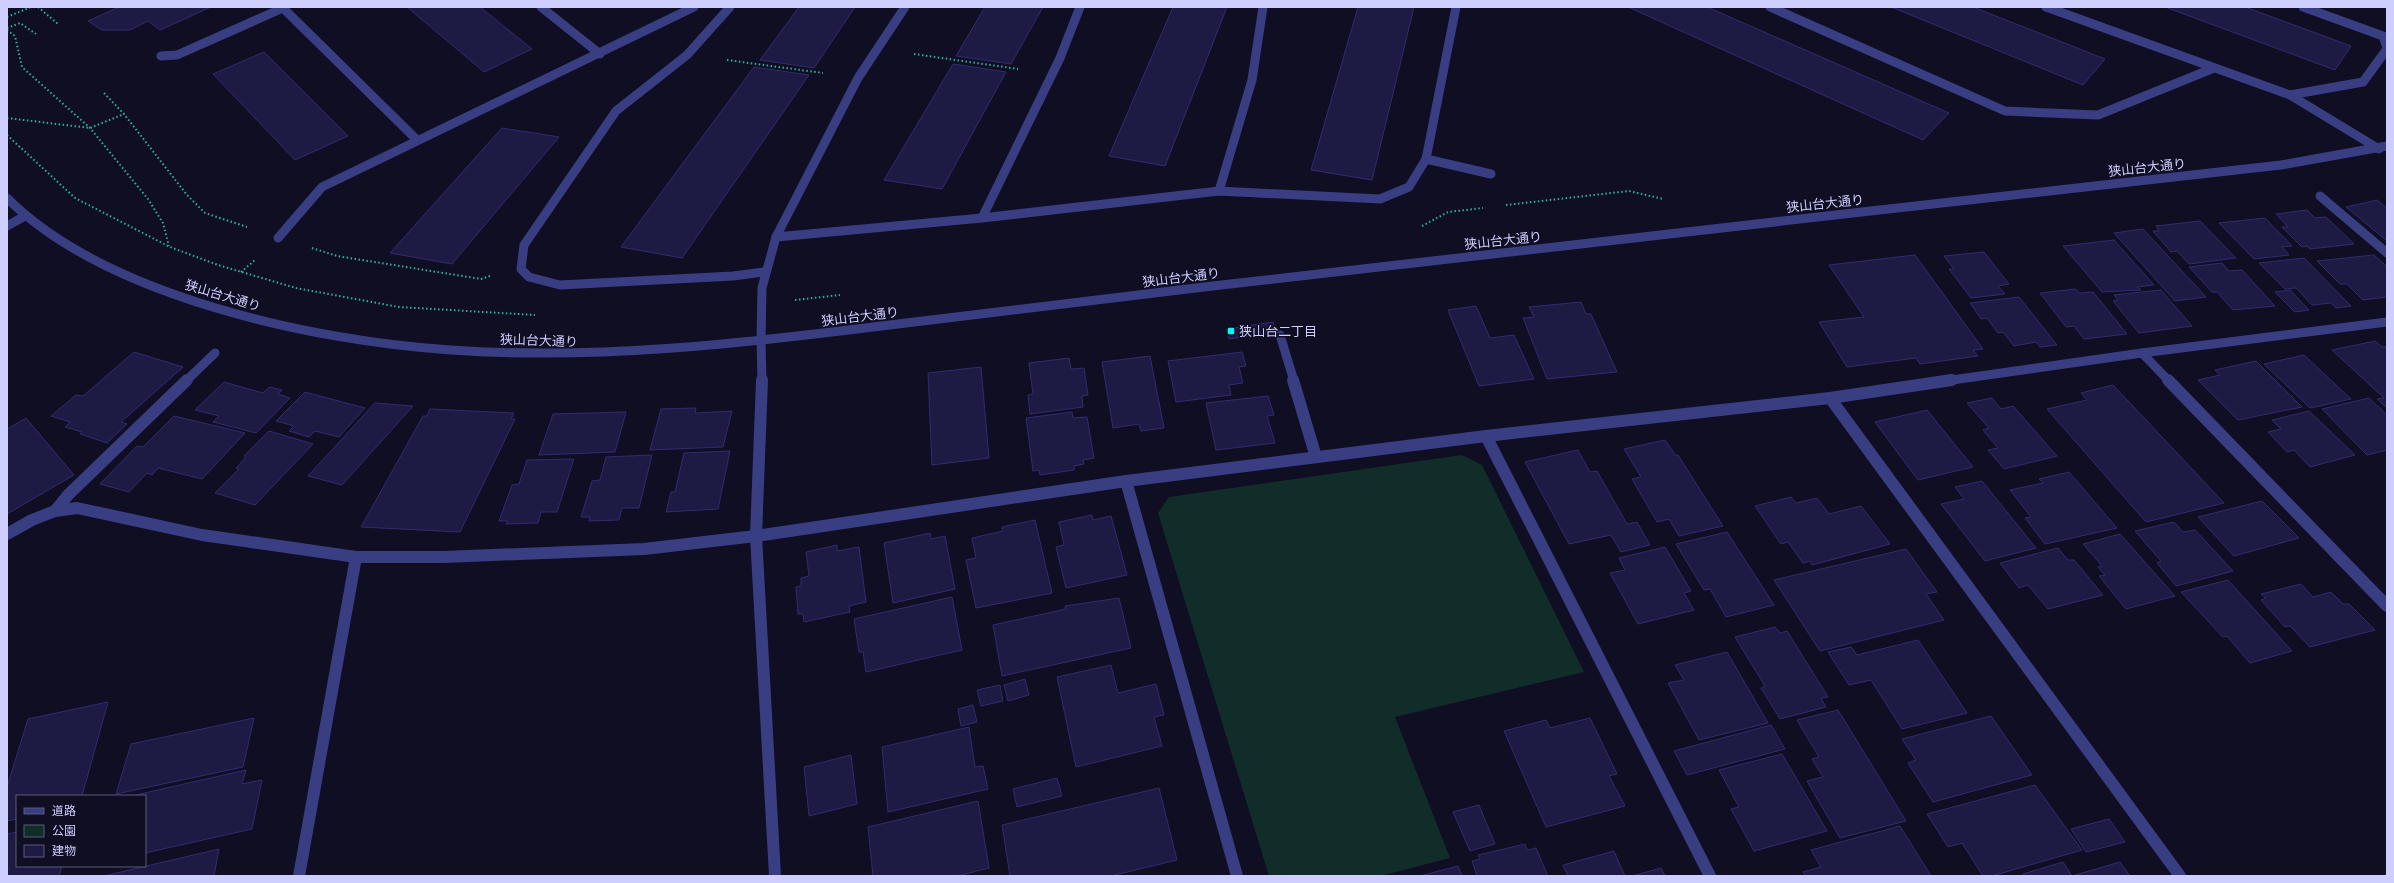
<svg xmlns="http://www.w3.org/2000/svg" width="2394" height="883" viewBox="0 0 2394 883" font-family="Lato,'Noto Sans JP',sans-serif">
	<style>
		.green { fill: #112d29 }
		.building { fill: #1d1a44; stroke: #312c70 }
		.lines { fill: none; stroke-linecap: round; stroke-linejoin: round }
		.path { stroke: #2eb49d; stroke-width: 2; stroke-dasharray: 1.5 2.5; stroke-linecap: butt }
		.service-far1 { stroke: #393e82; stroke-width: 9 }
		.service { stroke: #393e82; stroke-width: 12 }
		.minor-far1 { stroke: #393e82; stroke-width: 9 }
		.minor { stroke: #393e82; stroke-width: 12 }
		.tertiary { stroke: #393e82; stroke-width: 9 }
		.poi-dot { fill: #00faf7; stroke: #0f0e23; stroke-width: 1.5 }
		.labels { text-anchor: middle; stroke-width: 3; stroke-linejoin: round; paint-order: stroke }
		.street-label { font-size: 13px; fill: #cfcfff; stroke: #0f0e23 }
		.poi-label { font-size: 13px; fill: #cfcfff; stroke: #0f0e23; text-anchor: start }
	</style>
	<rect width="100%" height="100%" fill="#0f0e23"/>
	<polygon class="green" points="1462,455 1482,465 1584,672 1395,717 1450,858 1380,876 1269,876 1158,513 1169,497"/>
	<g class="building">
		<polygon points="119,7 211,7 160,30 148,21 130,30 102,30 88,21"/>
		<polygon points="407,7 480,7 532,49 484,72"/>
		<polygon points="799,7 855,7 814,68 760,60"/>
		<polygon points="985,7 1043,7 1011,64 956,56"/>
		<polygon points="1173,7 1227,7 1165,166 1109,156"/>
		<polygon points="1358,7 1414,7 1372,180 1311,170"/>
		<polygon points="1628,7 1707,7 1949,113 1923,140"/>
		<polygon points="1891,7 1973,7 2105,59 2083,85"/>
		<polygon points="2165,7 2245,7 2351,46 2335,70"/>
		<polygon points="264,52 348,136 295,160 213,74"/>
		<polygon points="953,64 1006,72 942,189 884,180"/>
		<polygon points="754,67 809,75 682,258 621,247"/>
		<polygon points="502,128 559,137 452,264 390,253"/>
		<polygon points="2377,200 2387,208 2387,241 2346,207"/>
		<polygon points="2307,210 2315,218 2326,217 2354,244 2310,249 2307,246 2302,247 2282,227 2288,227 2276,214"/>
		<polygon points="2265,218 2292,246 2282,247 2289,255 2254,259 2219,223"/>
		<polygon points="2200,221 2236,258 2189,264 2177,251 2171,252 2153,231 2159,231 2156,226"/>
		<polygon points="2143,229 2206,297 2175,301 2114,233"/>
		<polygon points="2114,240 2154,285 2137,287 2141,290 2102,292 2063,246"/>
		<polygon points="1984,252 2009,284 1998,286 2005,294 1971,298 1949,269 1954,269 1944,256"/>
		<polygon points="1915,255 1983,349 1973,350 1978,356 1920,364 1916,358 1847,367 1819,322 1864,317 1829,265"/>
		<polygon points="2374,255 2387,267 2387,297 2363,300 2347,284 2340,284 2317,261"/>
		<polygon points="2304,258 2351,306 2336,308 2331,303 2312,305 2296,288 2285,289 2259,263"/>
		<polygon points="2222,263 2229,271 2242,270 2275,306 2233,310 2217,292 2212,292 2189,267"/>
		<polygon points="2075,289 2080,293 2093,292 2127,334 2084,339 2074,326 2066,327 2040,293"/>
		<polygon points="2161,290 2192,326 2139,333 2113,301 2118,300 2114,295"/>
		<polygon points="2290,290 2309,310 2295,312 2275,292"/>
		<polygon points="2019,297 2057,345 2040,347 2036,342 2014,346 2003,332 1998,333 1987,318 1981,319 1970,303"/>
		<polygon points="1581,302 1586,314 1591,314 1617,372 1547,379 1523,318 1534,317 1529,307"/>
		<polygon points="1476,306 1490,338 1514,335 1534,379 1479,386 1448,310"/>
		<polygon points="1273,322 1276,332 1229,339 1226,329"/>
		<polygon points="2375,341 2382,347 2387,347 2387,408 2377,399 2384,398 2332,350"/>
		<polygon points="134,352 183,367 121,422 127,424 107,443 80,434 82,432 65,427 70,422 51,416 76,395 83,396"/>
		<polygon points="1242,352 1246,366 1239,367 1243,383 1229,385 1231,395 1176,402 1168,361"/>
		<polygon points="2304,355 2351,399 2310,408 2264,364"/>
		<polygon points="1150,356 1164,428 1141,431 1139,424 1113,428 1102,362"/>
		<polygon points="1069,358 1071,369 1084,368 1088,395 1082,396 1083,407 1030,414 1028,395 1033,394 1029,363"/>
		<polygon points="2256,361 2302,407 2238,420 2198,380 2220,375 2215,370"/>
		<polygon points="981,367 989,458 932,465 928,373"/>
		<polygon points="224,382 263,393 270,387 282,390 278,394 290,398 256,433 213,422 219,416 195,410"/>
		<polygon points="2113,385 2224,503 2146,522 2047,409 2087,400 2081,393"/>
		<polygon points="305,392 365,408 339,437 315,431 309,437 289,431 294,426 276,421"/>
		<polygon points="1268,396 1274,415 1267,416 1275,443 1216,450 1206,403"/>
		<polygon points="1992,398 2001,409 2013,406 2057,456 2004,469 1988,450 1998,448 1983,430 1989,428 1967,403"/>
		<polygon points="2369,398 2387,415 2387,450 2367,455 2322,409"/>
		<polygon points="375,403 413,406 342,485 308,476"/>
		<polygon points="696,408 695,413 732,411 723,447 650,450 661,409"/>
		<polygon points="430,409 514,413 511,419 515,419 460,532 361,527 423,416 427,416"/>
		<polygon points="1927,410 1973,467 1918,480 1875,422"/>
		<polygon points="2309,411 2355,455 2310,467 2294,450 2287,452 2268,432 2281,429 2272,420"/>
		<polygon points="626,412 615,452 539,455 553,414"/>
		<polygon points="1072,412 1073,418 1087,417 1094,458 1083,460 1084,464 1074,466 1074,470 1040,475 1039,470 1033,471 1026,418"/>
		<polygon points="174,416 245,433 202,479 158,468 152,475 147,473 129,492 100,484 137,446 143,447"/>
		<polygon points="26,418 74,475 7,514 7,429"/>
		<polygon points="269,431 313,444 255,505 215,493 239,469 236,468 246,457 244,456"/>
		<polygon points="1665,440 1676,456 1678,455 1723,526 1679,536 1669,519 1657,522 1632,479 1641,477 1624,449"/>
		<polygon points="1578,450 1590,472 1597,471 1627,524 1637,522 1650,545 1621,552 1611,535 1569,544 1525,462"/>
		<polygon points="730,451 718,509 666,512 671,492 675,492 684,453"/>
		<polygon points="652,455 639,508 622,508 619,520 589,521 590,517 581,517 592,481 600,480 606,457"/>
		<polygon points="574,459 557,512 541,512 538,523 506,524 508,521 499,521 512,485 519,484 527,460"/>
		<polygon points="2069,472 2117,528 2045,544 2025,518 2031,517 2010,490 2043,483 2039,479"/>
		<polygon points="1982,481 2036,548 1985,561 1941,504 1964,499 1955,487"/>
		<polygon points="1791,497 1796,503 1817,498 1829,514 1861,506 1890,544 1812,565 1810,561 1803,563 1788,542 1781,544 1755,506"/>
		<polygon points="2262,501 2299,538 2234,556 2198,517"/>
		<polygon points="1092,515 1093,520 1111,516 1127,575 1066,588 1056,547 1064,545 1059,522"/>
		<polygon points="1035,520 1052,593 976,608 966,560 976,558 972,538 1003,531 1002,527"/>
		<polygon points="2174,522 2183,532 2195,530 2233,571 2176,586 2157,563 2161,561 2135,531"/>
		<polygon points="1727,532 1774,605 1726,617 1710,589 1704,590 1676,544"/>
		<polygon points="930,533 931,539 945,536 955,589 893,603 884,543"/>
		<polygon points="2120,534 2175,596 2126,609 2099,576 2105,575 2098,567 2102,566 2083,544"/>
		<polygon points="837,545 837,551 859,547 866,602 849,606 850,612 804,622 803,614 798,614 796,587 801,586 801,578 809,576 806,552"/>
		<polygon points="1665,547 1691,591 1684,593 1694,610 1638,624 1610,573 1625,570 1619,558"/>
		<polygon points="2058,548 2068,560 2074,560 2103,595 2048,609 2028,585 2019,588 2000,563"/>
		<polygon points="1906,549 1937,592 1926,594 1944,620 1820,651 1774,580"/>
		<polygon points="2228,580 2292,651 2250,663 2227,636 2223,637 2181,592"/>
		<polygon points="2301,584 2313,597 2331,592 2343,604 2349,604 2375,630 2310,647 2290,626 2285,627 2261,600 2266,598 2261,594"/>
		<polygon points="952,597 962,650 866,672 863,652 859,652 854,619"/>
		<polygon points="1119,598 1131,648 1002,676 993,625 1066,609 1065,606"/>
		<polygon points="1775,627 1780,633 1787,631 1828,697 1821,698 1826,707 1780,719 1761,688 1765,686 1735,637"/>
		<polygon points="1918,640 1967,713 1902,729 1871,680 1849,685 1828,652 1851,647 1857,655"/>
		<polygon points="1727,652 1768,723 1699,740 1668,683 1684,680 1675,665"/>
		<polygon points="1111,665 1118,693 1156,684 1164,715 1154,717 1162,746 1076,767 1057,677"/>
		<polygon points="1025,679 1029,695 1008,701 1004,685"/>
		<polygon points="1000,685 1003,701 981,706 977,690"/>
		<polygon points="108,702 82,796 17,796 17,819 7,821 7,787 28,719"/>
		<polygon points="973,705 977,722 961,726 958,709"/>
		<polygon points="1838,710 1906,821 1840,838 1807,781 1823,777 1812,759 1819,757 1797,720"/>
		<polygon points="1991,716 2032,775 1933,802 1908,763 1916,760 1902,739"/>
		<polygon points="254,718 243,767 116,794 131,744"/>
		<polygon points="1590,718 1617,774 1609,776 1625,806 1546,827 1504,731 1546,720 1550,728"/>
		<polygon points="1771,725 1785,749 1687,775 1674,751"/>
		<polygon points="969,727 975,767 983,766 988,789 888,812 882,747"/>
		<polygon points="1782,754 1827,831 1754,851 1731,809 1739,807 1719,770"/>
		<polygon points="851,755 857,804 809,816 804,767"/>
		<polygon points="246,770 242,784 262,780 252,829 145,853 145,796 131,796"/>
		<polygon points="1057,778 1062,796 1017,807 1013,789"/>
		<polygon points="2035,785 2082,850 1992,876 1983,876 1962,843 1948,847 1927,814"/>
		<polygon points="1159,788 1177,860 1111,876 1010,876 1002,825"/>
		<polygon points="978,801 989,868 957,876 873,876 868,827"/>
		<polygon points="1479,805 1495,844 1470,851 1453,812"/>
		<polygon points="2109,819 2125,842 2086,852 2071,829"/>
		<polygon points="1900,826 1931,876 1806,876 1803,872 1821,867 1811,850"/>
		<polygon points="17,832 17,866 62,866 59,876 7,876 7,834"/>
		<polygon points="1525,844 1527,850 1536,848 1548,876 1477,876 1472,861 1480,859 1478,855"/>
		<polygon points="219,849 214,876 104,876"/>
		<polygon points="1614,851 1625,876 1568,876 1563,865"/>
		<polygon points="2063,862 2072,876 2024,876 2023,874"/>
		<polygon points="2120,862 2130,876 2072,876"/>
		<polygon points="1458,866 1462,876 1420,876"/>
		<polygon points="1661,868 1665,876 1632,876"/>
	</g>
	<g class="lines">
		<g class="path">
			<polyline points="38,7 58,24"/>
			<polyline points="7,17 31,7"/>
			<polyline points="7,28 20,23 36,34"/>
			<polyline points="7,30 15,36 22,67 90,128 148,199 163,223 169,246"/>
			<polyline points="914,54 1018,69"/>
			<polyline points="727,60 823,73"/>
			<polyline points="104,93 124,114 187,195 205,213 247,227"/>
			<polyline points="7,118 90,128 124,114"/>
			<polyline points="7,135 75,198 170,247 218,265 296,288 399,307 535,315"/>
			<polyline points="1506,205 1629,191 1663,199"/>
			<polyline points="1422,226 1448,212 1483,208"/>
			<polyline points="312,248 337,256 481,279 490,276"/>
			<polyline points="241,272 255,260"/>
			<polyline points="795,300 840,295"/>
		</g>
		<g class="service-far1">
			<polyline points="282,7 417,140"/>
			<polyline points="541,7 600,54"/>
			<polyline points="730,7 687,55 616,111 524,245 521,269 529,277 560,285 733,276 764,272"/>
			<polyline points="1770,7 2005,111 2098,115 2214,68"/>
			<polyline points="2046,7 2290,95 2379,149"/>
			<polyline points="2303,7 2383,36 2387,48"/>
			<polyline points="161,56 177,55 283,8"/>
			<polyline points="2290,95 2363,82 2387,49"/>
			<polyline points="1426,159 1491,174"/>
			<polyline points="1219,191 1252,80 1263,7"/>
			<polyline points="982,218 1060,58 1080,7"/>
			<polyline points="776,237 858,78 905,7"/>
			<polyline points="278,238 322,187 694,7"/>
			<polyline points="1280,335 1294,381"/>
			<polyline points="761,341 762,288 776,237 982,218 1219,191 1380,199 1409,187 1426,159 1456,7"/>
		</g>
		<polyline class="service" points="1293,380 1316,457"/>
		<g class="minor-far1">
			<polyline points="2320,196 2387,253"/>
			<polyline points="761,341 762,381"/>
			<polyline points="2142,353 2169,381"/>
			<polyline points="186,381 215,353"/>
			<polyline points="1945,381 2142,353 2387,322"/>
		</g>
		<g class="minor">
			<polyline points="762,380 756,536 775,876"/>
			<polyline points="2168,380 2387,606"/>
			<polyline points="1830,398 2180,876"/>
			<polyline points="1486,436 1710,876"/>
			<polyline points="1126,481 1237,876"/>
			<polyline points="55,511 68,495 187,380"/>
			<polyline points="7,534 32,520 55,511 77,508 202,535 356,557 444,557 644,549 756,536 1126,481 1486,436 1830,398 1952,380"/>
			<polyline points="299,876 356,557"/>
		</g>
		<g class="tertiary">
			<path d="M7,198c99,99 308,143 444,152 144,10 287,-6 430,-24 107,-13 215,-26 323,-39 359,-43 718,-81 1077,-122l106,-19"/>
			<polyline points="7,226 25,216"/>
		</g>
	</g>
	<rect class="poi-dot" x="1227" y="327" width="8" height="8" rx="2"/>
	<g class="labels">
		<g class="street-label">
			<text transform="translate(2147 167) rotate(-6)" y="5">狭山台大通り</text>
			<text transform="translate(1825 203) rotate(-6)" y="5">狭山台大通り</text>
			<text transform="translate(1503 240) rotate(-6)" y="5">狭山台大通り</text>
			<text transform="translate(1181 277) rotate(-7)" y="5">狭山台大通り</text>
			<text transform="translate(223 295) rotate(17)" y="5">狭山台大通り</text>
			<text transform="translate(860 316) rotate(-7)" y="5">狭山台大通り</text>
			<text transform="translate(539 340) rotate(2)" y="5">狭山台大通り</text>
		</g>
		<g class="poi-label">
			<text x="1239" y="336">狭山台二丁目</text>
		</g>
	</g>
	<rect width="2394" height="883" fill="none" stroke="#cfcfff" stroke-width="16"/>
	<rect x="16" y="795" width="130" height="72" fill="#0f0e23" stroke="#5c5b7b"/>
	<rect x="24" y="808" width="20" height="6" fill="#393e82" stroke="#5c5b7b"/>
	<text x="52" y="815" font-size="12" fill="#cfcfff">道路</text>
	<rect x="24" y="825" width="20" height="12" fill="#112d29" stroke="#5c5b7b"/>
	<text x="52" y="835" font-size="12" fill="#cfcfff">公園</text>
	<rect x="24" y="845" width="20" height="12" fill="#1d1a44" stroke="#5c5b7b"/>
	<text x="52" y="855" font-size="12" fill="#cfcfff">建物</text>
</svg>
